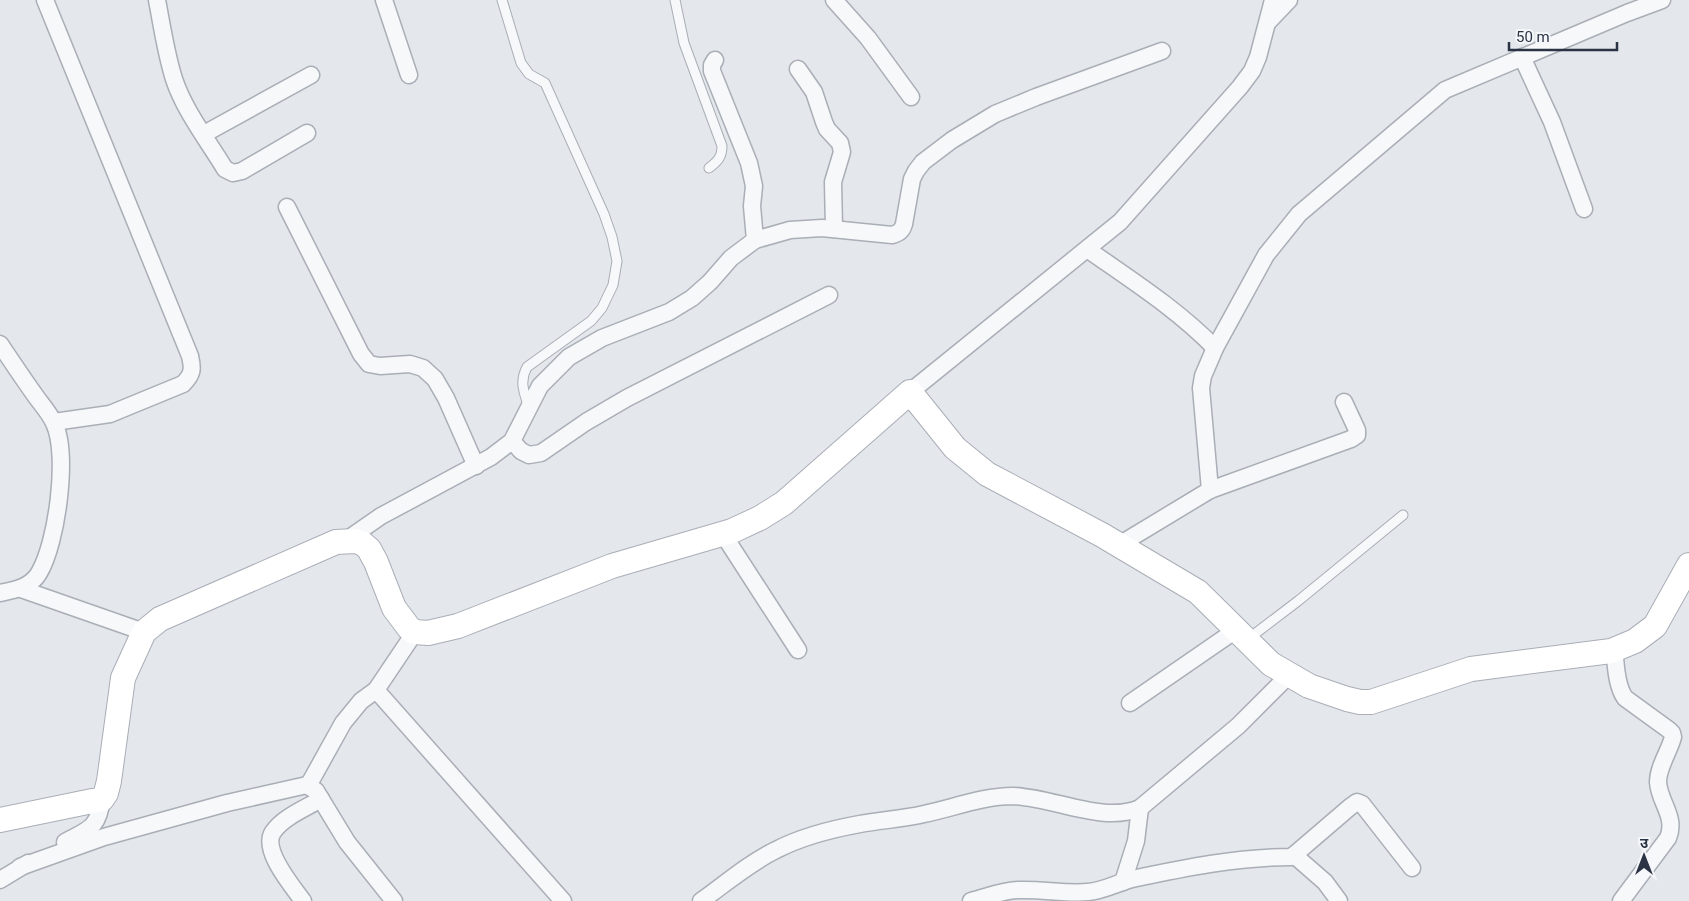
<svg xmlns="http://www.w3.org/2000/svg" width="1689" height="901" viewBox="0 0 1689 901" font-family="Roboto,'Noto Sans Devanagari',sans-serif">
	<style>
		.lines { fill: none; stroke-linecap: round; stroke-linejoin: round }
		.lane-casing { stroke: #a9aeb7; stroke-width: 11 }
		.street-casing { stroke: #a9aeb7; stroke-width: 19 }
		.secondary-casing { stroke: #a9aeb7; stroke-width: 26 }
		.lane { stroke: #f7f8fa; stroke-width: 9 }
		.street { stroke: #f7f8fa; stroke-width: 16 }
		.secondary { stroke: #fff; stroke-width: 24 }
	</style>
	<rect width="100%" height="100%" fill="#e4e7ec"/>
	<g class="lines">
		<defs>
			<g id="lane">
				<path d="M502,0l19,63 8,11 16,9 59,131 8,23 5,24 -4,24 -11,23 -11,13 -64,46c-8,15 -3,25 2,41"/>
				<path d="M675,0l9,43 38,103c0,11 -4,15 -13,22"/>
				<polyline points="1248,639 1298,601 1403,515"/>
			</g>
			<g id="street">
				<path d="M45,0l145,356c3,13 3,18 -7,28l-73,30 -56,8"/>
				<path d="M157,0c5,26 9,54 17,79 10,31 34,62 51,90l8,4 9,-2 65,-38"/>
				<polyline points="384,0 409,75"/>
				<polyline points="834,0 868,38 911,97"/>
				<polyline points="1269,21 1289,0"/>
				<polyline points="1522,57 1552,122 1584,209"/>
				<polyline points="715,60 712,65 712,71 749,163 754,186 752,206 755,240"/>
				<polyline points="798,69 814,92 824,122 827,129 840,143 842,152 833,182 834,229"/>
				<polyline points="204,134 311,75"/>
				<polyline points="287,207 361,354 369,364 380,366 410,364 423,368 435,379 446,398 476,466"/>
				<path d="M1087,249c44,31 90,60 128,99"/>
				<path d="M0,344c12,18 24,36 37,54 6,8 13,16 17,25 15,31 3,120 -15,150 -8,14 -24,17 -39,20"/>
				<polyline points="910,392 1120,222 1240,87 1252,71 1258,57 1273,0"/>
				<polyline points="512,441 521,451 529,455 541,453 586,422 627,398 829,295"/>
				<polyline points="1210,490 1201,388 1203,376 1215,348 1266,255 1299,214 1445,90 1627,13 1662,0"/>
				<polyline points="723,534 798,650"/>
				<path d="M345,541l36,-25 110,-59 21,-16 28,-55 29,-29 33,-19 67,-26 23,-14 18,-16 21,-24 24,-18 35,-10 32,-2 70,7c7,-2 10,-4 12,-11l8,-45 4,-8 7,-9 29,-22 43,-26 41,-17 126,-46"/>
				<polyline points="1119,545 1210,490 1351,439 1357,435 1357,430 1344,402"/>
				<polyline points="21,589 144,632"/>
				<path d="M1614,649c2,15 2,36 11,49l44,32 3,3 1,4c-4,15 -15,30 -15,45 1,20 19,35 10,56l-47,63"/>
				<polyline points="376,690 563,901"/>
				<polyline points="1130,703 1236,630"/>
				<polyline points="308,786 343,723 361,701 376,690 415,632"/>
				<path d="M65,842c24,-13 33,-13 37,-43"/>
				<polyline points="1294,855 1325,882 1339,901"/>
				<polyline points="20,867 104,837 227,803 307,785 316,791 347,842 394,901"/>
				<polyline points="0,880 28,863"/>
				<polyline points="1123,882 1136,841 1140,808"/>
				<path d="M303,901c-10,-14 -42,-51 -30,-69 10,-15 33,-24 48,-33"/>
				<path d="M701,901c24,-17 48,-38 75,-51 25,-13 56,-21 84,-26 21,-4 43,-5 64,-10 29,-6 59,-18 89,-18 40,1 89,28 127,12l98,-82 50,-50"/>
				<path d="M971,901c16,-4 32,-11 48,-11 23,-1 46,4 69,2 15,-1 29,-9 44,-13 52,-11 105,-22 159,-22l3,-2 56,-48 7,-5 5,2 50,64"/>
			</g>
			<polyline id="secondary" points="0,820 102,799 106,793 109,781 123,678 144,632 160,619 336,542 355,541 362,543 369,549 376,562 394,608 409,628 415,632 428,633 458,626 612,566 732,531 760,518 784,503 910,392 955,448 987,474 1102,535 1198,592 1271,664 1309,686 1347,699 1360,702 1371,702 1471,669 1611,651 1635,641 1655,626 1689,565"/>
		</defs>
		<use href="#lane" class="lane-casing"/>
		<use href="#street" class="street-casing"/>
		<use href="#secondary" class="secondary-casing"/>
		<use href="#lane" class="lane"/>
		<use href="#street" class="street"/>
		<use href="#secondary" class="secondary"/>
	</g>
	<g transform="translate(1644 856)" stroke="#f4f6f9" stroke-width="4" paint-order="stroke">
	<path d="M0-4L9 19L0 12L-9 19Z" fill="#2b3445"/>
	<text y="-8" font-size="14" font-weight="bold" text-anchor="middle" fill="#2b3445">उ</text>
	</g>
	<path d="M1509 42v8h108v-8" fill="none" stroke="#2b3445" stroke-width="2.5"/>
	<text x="1516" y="42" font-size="15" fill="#2b3445" stroke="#f4f6f9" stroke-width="4" paint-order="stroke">50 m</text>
</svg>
